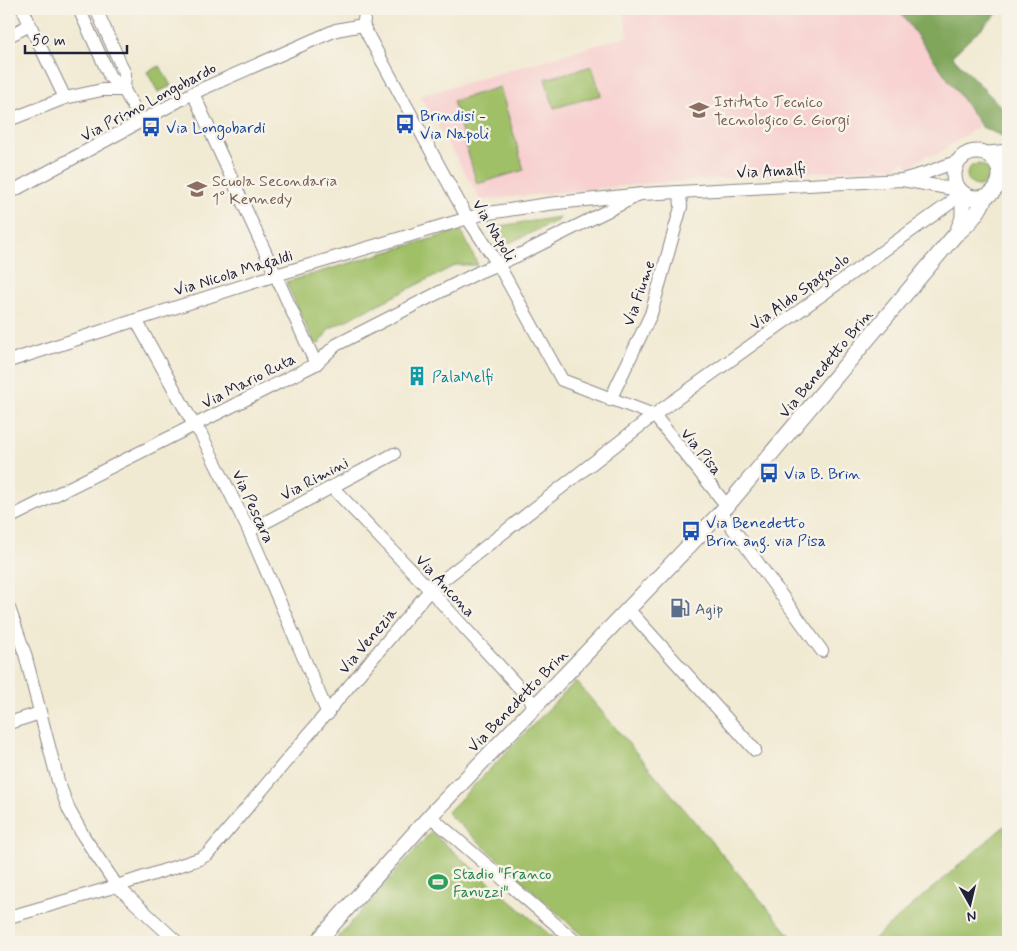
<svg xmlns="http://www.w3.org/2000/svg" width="1017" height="951" viewBox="0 0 1017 951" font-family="Mynerve,sans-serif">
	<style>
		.built { fill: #f7d0cf }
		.green { fill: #a0c068; stroke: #617152 }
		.forest { fill: #80a65c; stroke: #51644c }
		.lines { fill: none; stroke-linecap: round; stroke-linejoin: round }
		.minor-casing { stroke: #8a8687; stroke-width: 14 }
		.tertiary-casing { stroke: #8a8687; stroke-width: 17 }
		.minor { stroke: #fff; stroke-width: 12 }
		.tertiary { stroke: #fff; stroke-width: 15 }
		.labels { text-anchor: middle; stroke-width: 5; stroke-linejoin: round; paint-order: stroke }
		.street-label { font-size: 16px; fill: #22223b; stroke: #f7f3e8 }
		.education-label { font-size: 16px; fill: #785e54; stroke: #f7f3e8; text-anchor: start }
		.transit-label { font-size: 16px; fill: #164399; stroke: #f7f3e8; text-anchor: start }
		.culture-label { font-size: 16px; fill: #0d838f; stroke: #f7f3e8; text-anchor: start }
		.service-label { font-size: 16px; fill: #4e5e75; stroke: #f7f3e8; text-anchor: start }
		.leisure-label { font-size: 16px; fill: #27864d; stroke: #f7f3e8; text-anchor: start }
	</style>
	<rect width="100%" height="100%" fill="#f7f3e8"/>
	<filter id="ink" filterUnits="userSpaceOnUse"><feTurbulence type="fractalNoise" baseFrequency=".02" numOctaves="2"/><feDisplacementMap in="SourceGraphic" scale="10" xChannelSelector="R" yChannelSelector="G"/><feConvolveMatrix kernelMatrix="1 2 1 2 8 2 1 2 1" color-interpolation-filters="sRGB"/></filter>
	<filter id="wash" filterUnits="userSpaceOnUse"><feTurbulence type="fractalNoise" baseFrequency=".0096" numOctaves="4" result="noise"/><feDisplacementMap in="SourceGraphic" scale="20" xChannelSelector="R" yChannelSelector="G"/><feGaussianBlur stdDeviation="1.12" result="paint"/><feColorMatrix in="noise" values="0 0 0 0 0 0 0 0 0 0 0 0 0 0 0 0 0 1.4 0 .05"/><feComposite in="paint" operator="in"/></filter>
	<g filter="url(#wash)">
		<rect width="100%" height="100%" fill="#f1ead3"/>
		<polygon class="built" points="623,9 898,9 980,125 936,155 931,156 928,154 909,167 904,161 894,167 655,183 481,200 420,96 628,36"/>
		<g class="green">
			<polygon points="160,66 171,86 158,92 147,72"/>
			<polygon points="592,66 601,95 554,108 545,79"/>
			<polygon points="500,87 524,170 477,184 453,101"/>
			<circle cx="978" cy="175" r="11"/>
			<polygon points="560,217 559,220 509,243 505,242 497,229 499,226"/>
			<polygon points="461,230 478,265 456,265 329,329 319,344 314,343 286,282"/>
			<polygon points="576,681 796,942 589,942 447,813"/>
			<polygon points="1008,823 1008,942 870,942"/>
			<polygon points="431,832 558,942 334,942"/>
		</g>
		<polygon class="forest" points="898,9 1002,9 952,56 1008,114 1008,139 982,127"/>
	</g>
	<g filter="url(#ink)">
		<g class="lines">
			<defs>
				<g id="minor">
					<polyline points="79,9 110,77 124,90 142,122"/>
					<polyline points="96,9 125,74 124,90"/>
					<polyline points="366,9 363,25 370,39 468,219 498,264 562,380 654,415"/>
					<polyline points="30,25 65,98"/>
					<polyline points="9,36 30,25 23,9"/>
					<polyline points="193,93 316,364"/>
					<polyline points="9,120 65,98 102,90 124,90"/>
					<polyline points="9,193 193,93 336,30 363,25"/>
					<polyline points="136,320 194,425 201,434 249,531 328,714"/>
					<polyline points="9,361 276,275 482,214 548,204 642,194 902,180 926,173 958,161"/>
					<polyline points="610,400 651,314 681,207 680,192"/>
					<polyline points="654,415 727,506"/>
					<polyline points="332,487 430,590 536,706"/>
					<polyline points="721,512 822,651"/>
					<polyline points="9,518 316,364 336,345 479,272 519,255 635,197"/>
					<polyline points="249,531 394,454"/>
					<polyline points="9,608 25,654 58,781 69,810 84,837 117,886 177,942"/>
					<polyline points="628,609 755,750"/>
					<polyline points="9,723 40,713"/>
					<polyline points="430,816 576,942"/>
					<polyline points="9,917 117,886 199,859 208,854 430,590 654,415 950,203 959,190 902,180"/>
				</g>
				<g id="tertiary">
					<circle cx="977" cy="175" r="23"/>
					<polyline points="989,154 1008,152"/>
					<polyline points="957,232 963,218 963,194"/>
					<path d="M317,942l113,-126 297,-310 228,-271c13,-10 24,-22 30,-38"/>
				</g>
			</defs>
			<use href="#minor" class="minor-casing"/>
			<use href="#tertiary" class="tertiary-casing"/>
			<use href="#minor" class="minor"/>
			<use href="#tertiary" class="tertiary"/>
		</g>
	</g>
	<defs>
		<symbol id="school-bare" viewBox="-9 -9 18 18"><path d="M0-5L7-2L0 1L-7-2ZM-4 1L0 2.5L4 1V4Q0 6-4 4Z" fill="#8d6e63" stroke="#f7f3e8" stroke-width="2.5" paint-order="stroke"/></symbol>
		<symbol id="bus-bare" viewBox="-9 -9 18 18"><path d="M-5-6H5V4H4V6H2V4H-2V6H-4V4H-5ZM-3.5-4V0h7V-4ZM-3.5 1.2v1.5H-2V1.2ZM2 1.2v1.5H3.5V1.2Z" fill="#1a4fb4" stroke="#f7f3e8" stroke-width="2.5" paint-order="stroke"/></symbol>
		<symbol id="building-bare" viewBox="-9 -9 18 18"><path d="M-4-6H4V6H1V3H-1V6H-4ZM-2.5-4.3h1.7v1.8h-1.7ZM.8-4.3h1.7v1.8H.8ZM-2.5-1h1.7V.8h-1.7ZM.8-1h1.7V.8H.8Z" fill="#0f9aa8" stroke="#f7f3e8" stroke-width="2.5" paint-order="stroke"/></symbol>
		<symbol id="fuel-bare" viewBox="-9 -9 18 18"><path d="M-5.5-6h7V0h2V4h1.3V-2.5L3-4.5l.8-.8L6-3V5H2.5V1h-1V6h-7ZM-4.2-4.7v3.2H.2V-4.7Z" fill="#5c6f8a" stroke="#f7f3e8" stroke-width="2.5" paint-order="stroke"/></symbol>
		<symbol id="stadium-bare" viewBox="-9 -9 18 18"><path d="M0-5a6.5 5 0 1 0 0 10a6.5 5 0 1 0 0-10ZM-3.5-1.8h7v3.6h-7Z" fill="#2e9e5b" stroke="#f7f3e8" stroke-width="2.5" paint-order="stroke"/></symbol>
	</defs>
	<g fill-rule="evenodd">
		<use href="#school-bare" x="685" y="96" width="28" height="28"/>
		<use href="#bus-bare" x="391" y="110" width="28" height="28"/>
		<use href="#bus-bare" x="137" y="113" width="28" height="28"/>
		<use href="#school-bare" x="183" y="175" width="28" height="28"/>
		<use href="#building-bare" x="403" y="362" width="28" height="28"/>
		<use href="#bus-bare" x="755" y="459" width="28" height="28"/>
		<use href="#bus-bare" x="677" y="517" width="28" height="28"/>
		<use href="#fuel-bare" x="666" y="594" width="28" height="28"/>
		<use href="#stadium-bare" x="424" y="868" width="28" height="28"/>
	</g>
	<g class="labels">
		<g class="street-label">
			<text transform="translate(148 101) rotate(-28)" y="6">Via Primo Longobardo</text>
			<text transform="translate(771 170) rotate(-3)" y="6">Via Amalfi</text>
			<text transform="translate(495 230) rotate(59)" y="6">Via Napoli</text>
			<text transform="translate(233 272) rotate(-17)" y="6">Via Nicola Magaldi</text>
			<text transform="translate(799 291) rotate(-36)" y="6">Via Aldo Spagnolo</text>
			<text transform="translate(638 293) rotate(-71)" y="6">Via Fiume</text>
			<text transform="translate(825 363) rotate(-50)" y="6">Via Benedetto Brin</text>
			<text transform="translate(248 380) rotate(-27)" y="6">Via Mario Ruta</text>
			<text transform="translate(702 451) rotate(51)" y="6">Via Pisa</text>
			<text transform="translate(314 478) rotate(-28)" y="6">Via Rimini</text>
			<text transform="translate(254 506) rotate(65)" y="6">Via Pescara</text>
			<text transform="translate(446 585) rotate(47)" y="6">Via Ancona</text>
			<text transform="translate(367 640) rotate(-50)" y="6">Via Venezia</text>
			<text transform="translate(517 700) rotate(-46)" y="6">Via Benedetto Brin</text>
		</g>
		<g class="education-label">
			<text x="714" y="107">Istituto Tecnico<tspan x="714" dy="18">Tecnologico G. Giorgi</tspan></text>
			<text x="212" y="186">Scuola Secondaria<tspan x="212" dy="18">1° Kennedy</tspan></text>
		</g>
		<g class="transit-label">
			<text x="420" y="121">Brindisi -<tspan x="420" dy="18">Via Napoli</tspan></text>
			<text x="166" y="133">Via Longobardi</text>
			<text x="784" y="479">Via B. Brin</text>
			<text x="706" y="528">Via Benedetto<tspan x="706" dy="18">Brin ang. via Pisa</tspan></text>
		</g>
		<g class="culture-label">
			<text x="432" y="382">PalaMelfi</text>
		</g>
		<g class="service-label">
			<text x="695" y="614">Agip</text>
		</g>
		<g class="leisure-label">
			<text x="453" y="879">Stadio "Franco<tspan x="453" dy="18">Fanuzzi"</tspan></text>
		</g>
	</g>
	<rect width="1017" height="951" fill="none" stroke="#f7f3e8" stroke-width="30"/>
	<g transform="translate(970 904) rotate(172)" stroke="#f7f3e8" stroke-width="4" paint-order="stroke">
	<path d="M0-4L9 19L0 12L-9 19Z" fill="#22223b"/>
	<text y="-8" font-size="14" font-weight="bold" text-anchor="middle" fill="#22223b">N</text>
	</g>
	<path d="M25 45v8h102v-8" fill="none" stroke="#22223b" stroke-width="2.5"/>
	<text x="32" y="45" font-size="15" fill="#22223b" stroke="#f7f3e8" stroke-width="4" paint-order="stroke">50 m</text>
</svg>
